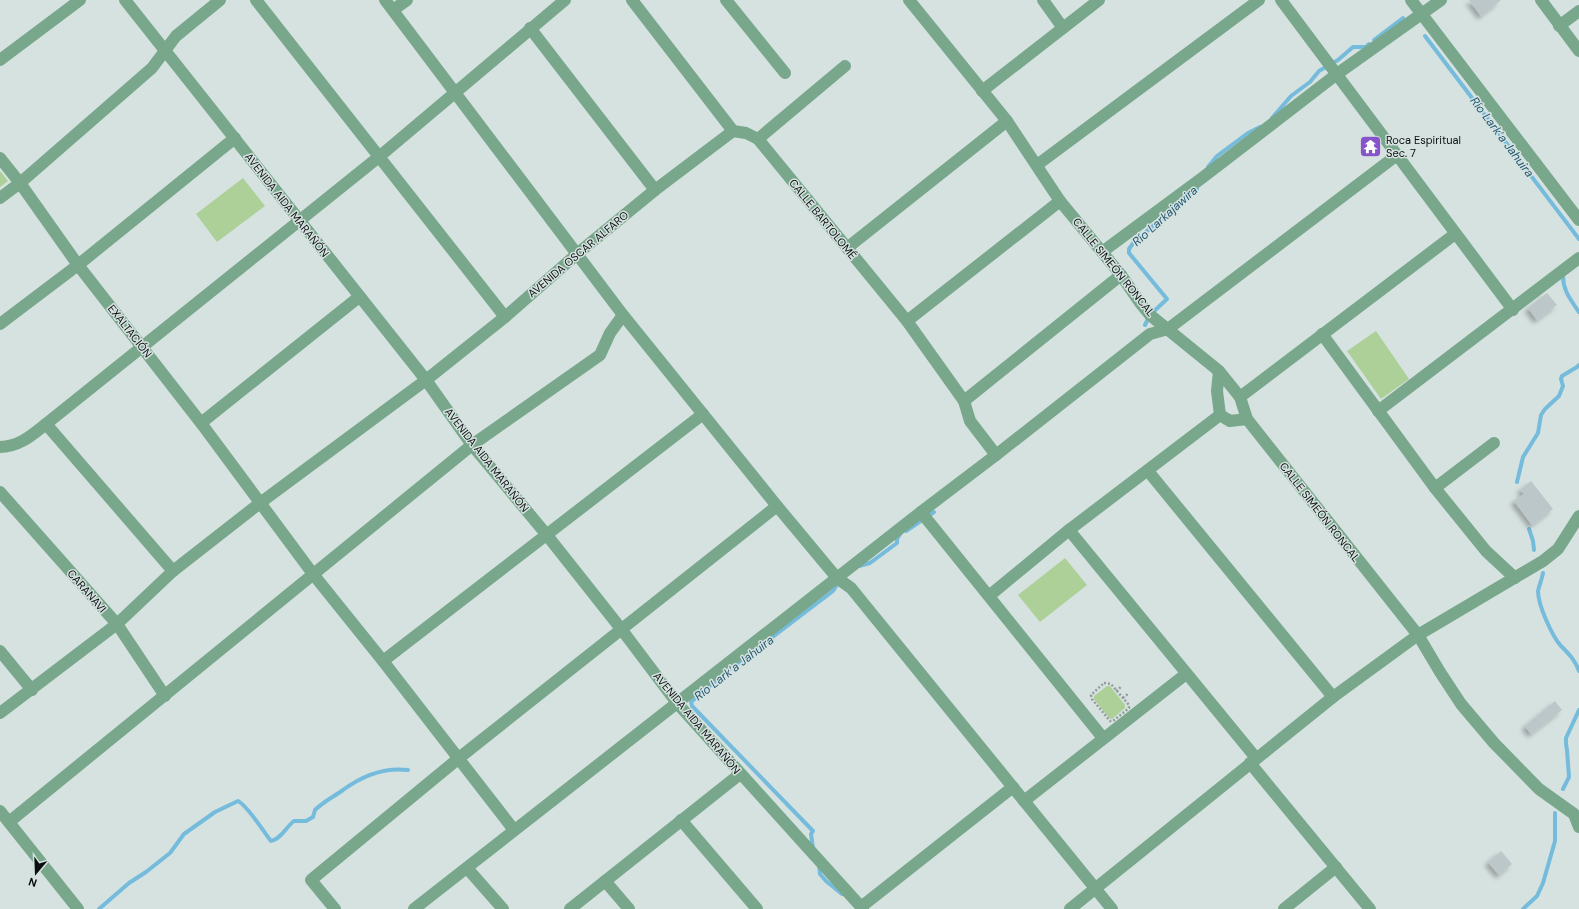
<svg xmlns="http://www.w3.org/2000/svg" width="1579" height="909" viewBox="0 0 1579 909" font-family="'DM Sans',sans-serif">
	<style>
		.green { fill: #add099 }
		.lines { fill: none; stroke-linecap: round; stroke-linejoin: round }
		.stream { stroke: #75bbdc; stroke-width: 4 }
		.building { fill: #bbc7c9; filter: url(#shadow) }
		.path { stroke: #949d9c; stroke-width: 2.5; stroke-dasharray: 2 2; stroke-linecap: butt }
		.minor { stroke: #78a78b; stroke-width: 12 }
		.tertiary { stroke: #78a78b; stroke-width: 12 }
		.labels { text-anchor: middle; stroke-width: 3; stroke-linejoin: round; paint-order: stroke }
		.poi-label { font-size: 11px; fill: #0b0f0f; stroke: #d6e2e0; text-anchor: start }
		.street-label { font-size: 11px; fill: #0b0f0f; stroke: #d6e2e0 }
		.water-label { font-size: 12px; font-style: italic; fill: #225970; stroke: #d6e2e0 }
	</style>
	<defs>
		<filter id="shadow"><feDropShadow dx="-3.5" dy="3.5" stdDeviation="2" flood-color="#0004"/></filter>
	</defs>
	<rect width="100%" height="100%" fill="#d6e2e0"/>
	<g class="green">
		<polygon points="0,171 8,181 0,187"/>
		<polygon points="243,178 265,206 217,242 196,214"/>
		<polygon points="1376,331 1409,379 1381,399 1347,351"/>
		<polygon points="1065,558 1087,585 1040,622 1018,595"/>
		<polygon points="1107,686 1110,686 1125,705 1125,708 1112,719 1109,718 1094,699 1094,696"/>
	</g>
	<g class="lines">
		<g class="stream">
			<polyline points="1425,36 1579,239"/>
			<polyline points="1374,40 1403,18"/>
			<polyline points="1272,118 1291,96 1310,82 1319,71 1338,60 1353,47 1366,47 1369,44"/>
			<polyline points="1208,167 1217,156 1248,133 1260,127"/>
			<path d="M1563,273c-1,16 7,26 16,39"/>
			<polyline points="1145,325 1150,315 1167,299 1129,253 1129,249 1134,242 1197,189"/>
			<polyline points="1517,482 1523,457 1538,433 1541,415 1545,409 1559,396 1563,386 1561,379 1562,376 1577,367 1579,365"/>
			<polyline points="1529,529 1533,541 1534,550"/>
			<polyline points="906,531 934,512"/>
			<polyline points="859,566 870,563 897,543 897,539 900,534"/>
			<path d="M1543,573c-1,6 -4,13 -5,18 0,14 14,45 23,55 8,8 14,14 18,25"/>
			<polyline points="1563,789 1569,777 1567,750 1566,744 1566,738 1579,710"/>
			<polyline points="813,848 811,834 813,831 692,706 691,702 725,673 833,591 838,583"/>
			<polyline points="819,865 820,874 826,881 842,894"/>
			<path d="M99,909l30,-26 17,-11 24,-19 14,-19 31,-22 23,-11c10,5 25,30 33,40 10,-2 15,-14 23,-20h12l7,-4 2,-7c8,-8 18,-13 28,-20 19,-14 40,-23 65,-20"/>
			<polyline points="1523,909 1537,896 1543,883 1555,841 1555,813"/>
		</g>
	</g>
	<g class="building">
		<polygon points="1469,0 1501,0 1481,16"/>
		<polygon points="1547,293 1557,305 1537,320 1528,308"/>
		<polygon points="1531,481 1553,509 1532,525 1514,501 1524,494 1520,490"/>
		<polygon points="1555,701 1562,710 1531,734 1525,726"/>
		<polygon points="1501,851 1512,864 1499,875 1488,862"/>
	</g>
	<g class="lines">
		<g class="path">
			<polygon points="1104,683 1111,684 1129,705 1129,708 1113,721 1110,721 1092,699 1091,695"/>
			<polyline points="1116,691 1122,686"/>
			<polyline points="1123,698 1129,693"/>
		</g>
		<g class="minor">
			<polyline points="125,0 426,380 472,445 546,534 622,630 677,703 863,909"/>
			<polyline points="256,0 505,317"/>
			<polyline points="385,0 623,315 777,506 837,578 851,588 1112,909"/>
			<polyline points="632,0 733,131 746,133 758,139 907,321 964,401 970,421 996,455"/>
			<polyline points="726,0 785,73"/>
			<polyline points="1043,0 1063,28"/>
			<polyline points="1281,0 1513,310"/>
			<polyline points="1411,0 1579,220"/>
			<polyline points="1541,0 1579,51"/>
			<polyline points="393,10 407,0"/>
			<polyline points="1559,26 1579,11"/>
			<polyline points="530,28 655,190"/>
			<polyline points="0,60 80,0"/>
			<polyline points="982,91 1099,0"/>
			<polyline points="758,139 845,66"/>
			<polyline points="0,158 20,183 78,265 201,423 313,574 383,661 514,830"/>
			<polyline points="1037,165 1259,0"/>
			<polyline points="0,198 20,183 152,68 176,36 220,0"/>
			<polyline points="847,248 1007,121"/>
			<polyline points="1102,252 1202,178 1337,74 1441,0"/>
			<polyline points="907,321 1060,201"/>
			<polyline points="0,324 78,265 235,138"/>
			<polyline points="1322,334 1435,488 1486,551 1515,578"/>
			<polyline points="1219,371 1217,391 1220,415 1230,421 1247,419"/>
			<polyline points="1240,397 1455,234"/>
			<polyline points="964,401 1121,275"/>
			<polyline points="1378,411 1579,258"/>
			<polyline points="201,423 359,297"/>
			<polyline points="46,424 173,571"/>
			<path d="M0,447c19,0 32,-12 46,-23l334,-268 185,-156"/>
			<polyline points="1148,471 1333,697"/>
			<polyline points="1435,488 1494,443"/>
			<polyline points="0,492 117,624 165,696"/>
			<polyline points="921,512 1103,738"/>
			<polyline points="1069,530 1256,758"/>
			<polyline points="989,596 1069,530 1220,415"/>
			<polyline points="1418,635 1440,672 1461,704 1494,743 1539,789 1574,814 1579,827"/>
			<polyline points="0,651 32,690"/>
			<polyline points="383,661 703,414"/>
			<polyline points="0,713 117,624 173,571 260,503 426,380 505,317 577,254 655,190 733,131"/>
			<polyline points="1250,763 1370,909"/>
			<polyline points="1024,801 1186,674"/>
			<polyline points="0,811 78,909"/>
			<polyline points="681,820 757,909"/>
			<polyline points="9,822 472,445 600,355 610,333 623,315"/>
			<polyline points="467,868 503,909"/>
			<polyline points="605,881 629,909"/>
			<polyline points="861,907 1013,787"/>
			<polyline points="335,909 311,880 459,758 777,506"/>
			<polyline points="414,909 921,512 996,455 1150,334 1168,329 1397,155"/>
			<polyline points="570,909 740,774"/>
			<polyline points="1284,909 1336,867"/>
		</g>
		<g class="tertiary">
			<polyline points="909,0 1007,121 1060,201 1121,275 1141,304 1150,315 1219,371 1240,397 1247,419 1418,635"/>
			<polyline points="1070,909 1333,697 1418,635 1543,561 1558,549 1579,516"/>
		</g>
	</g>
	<defs>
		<symbol id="temple-square" viewBox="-11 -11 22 22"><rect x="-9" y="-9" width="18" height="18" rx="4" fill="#8854cc" stroke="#d6e2e0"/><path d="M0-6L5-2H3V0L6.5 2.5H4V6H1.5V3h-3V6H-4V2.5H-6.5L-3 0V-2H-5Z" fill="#fff"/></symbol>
	</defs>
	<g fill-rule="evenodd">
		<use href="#temple-square" x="1358" y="134" width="25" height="25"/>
	</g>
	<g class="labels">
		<g class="poi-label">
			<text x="1386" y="144">Roca Espiritual<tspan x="1386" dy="13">Sec. 7</tspan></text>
		</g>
		<g class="street-label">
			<text transform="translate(287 205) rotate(52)" y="4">AVENIDA AIDA MARAÑÓN</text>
			<text transform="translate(823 219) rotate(51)" y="4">CALLE BARTOLOMÉ</text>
			<text transform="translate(578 254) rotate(-40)" y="4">AVENIDA OSCAR ALFARO</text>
			<text transform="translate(1114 267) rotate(51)" y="4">CALLE SIMEÓN RONCAL</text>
			<text transform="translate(130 331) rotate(52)" y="4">EXALTACIÓN</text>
			<text transform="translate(487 460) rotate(52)" y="4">AVENIDA AIDA MARAÑÓN</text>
			<text transform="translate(1320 512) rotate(52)" y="4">CALLE SIMEÓN RONCAL</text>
			<text transform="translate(87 591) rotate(49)" y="4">CARANAVI</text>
			<text transform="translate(697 723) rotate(50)" y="4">AVENIDA AIDA MARAÑÓN</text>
		</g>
		<g class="water-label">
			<text transform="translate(1502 137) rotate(53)" y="4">Río Lark’a Jahuira</text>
			<text transform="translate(1165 216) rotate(-42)" y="4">Río Larkajawira</text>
			<text transform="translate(734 668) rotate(-38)" y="4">Río Lark’a Jahuira</text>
		</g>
	</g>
	<g transform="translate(36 873) rotate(199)" stroke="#d6e2e0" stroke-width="3" paint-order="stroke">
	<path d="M0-3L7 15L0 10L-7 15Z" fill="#0b0f0f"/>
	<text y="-6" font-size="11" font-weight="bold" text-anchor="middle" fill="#0b0f0f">N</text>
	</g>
</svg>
